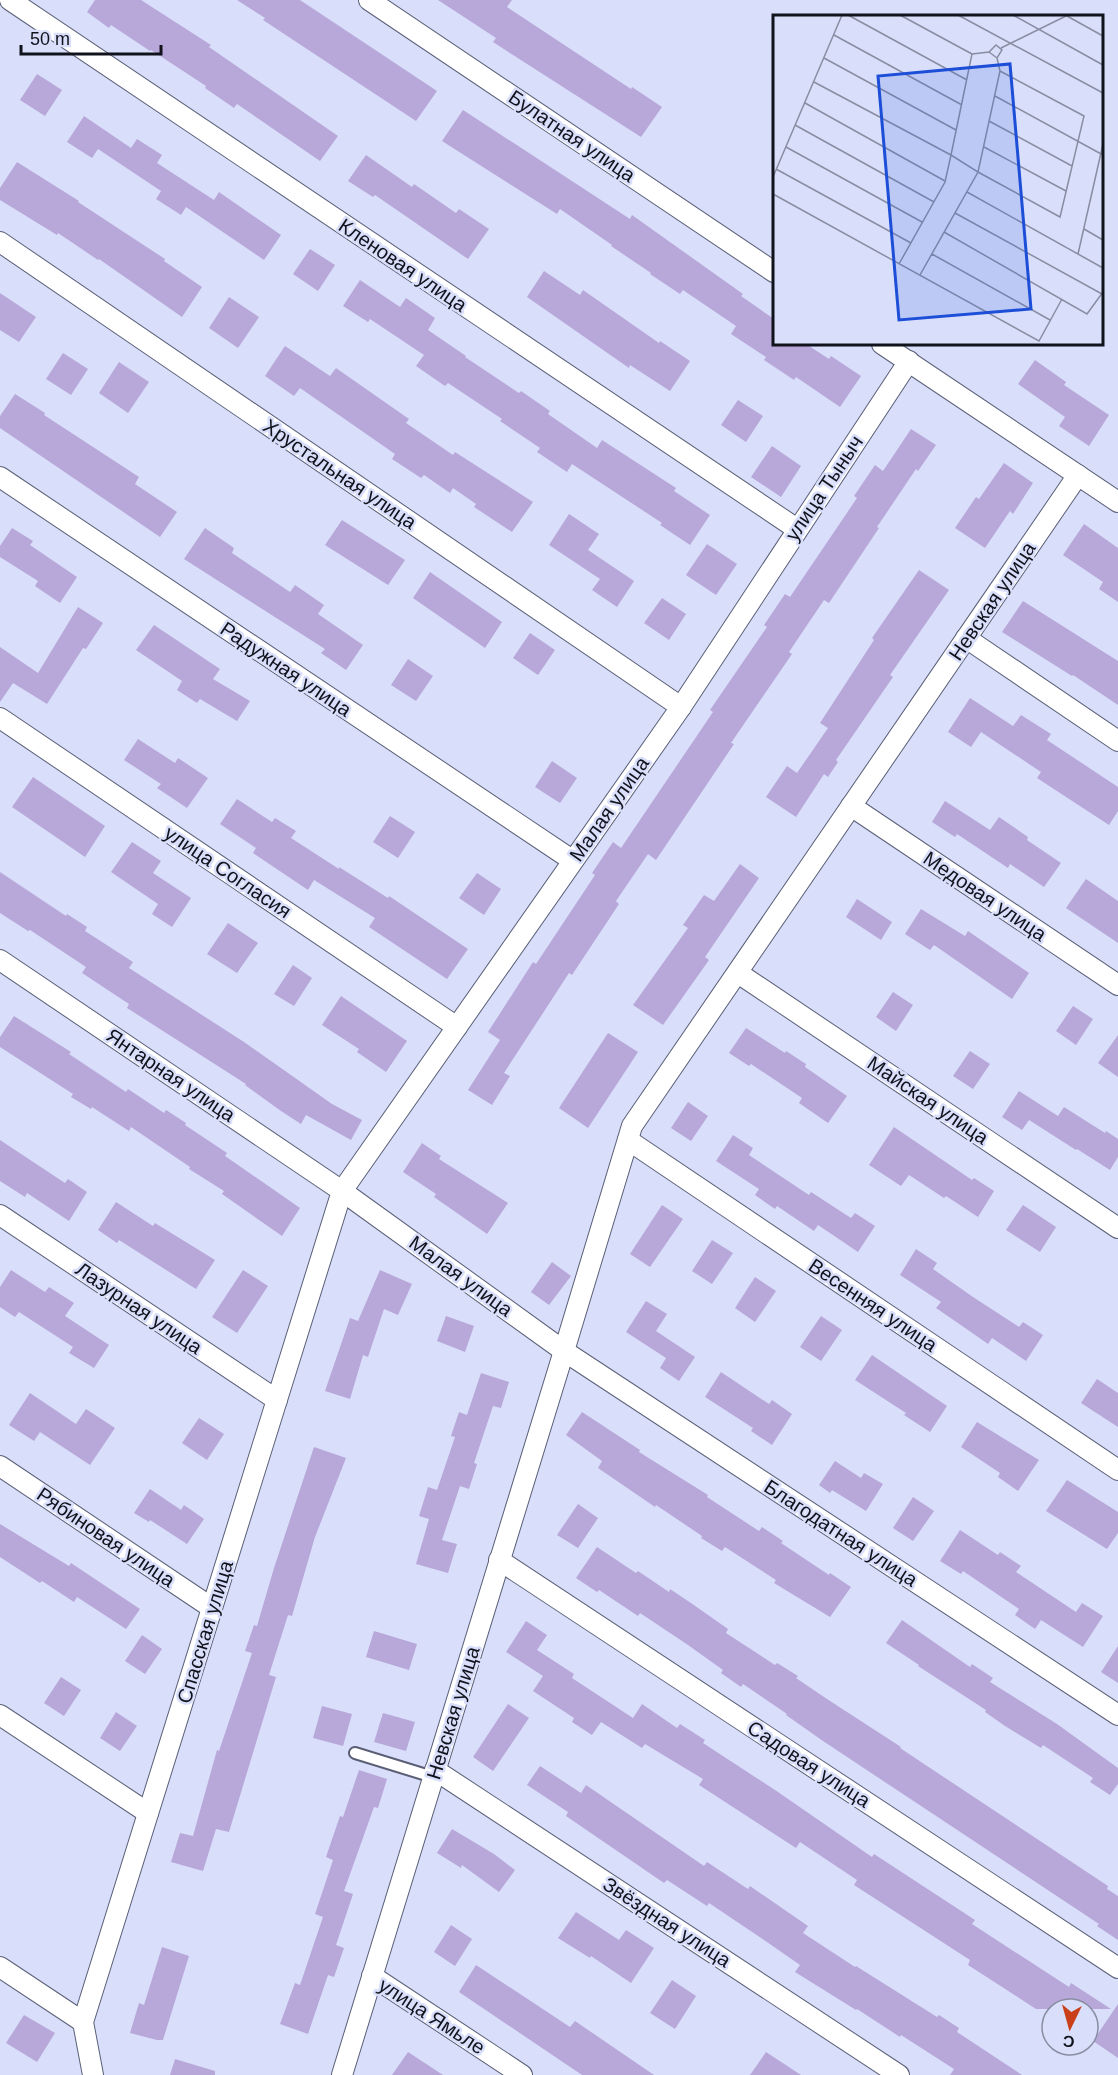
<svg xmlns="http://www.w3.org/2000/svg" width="1118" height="2075" viewBox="0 0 1118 2075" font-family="Helvetica,sans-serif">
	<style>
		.building { fill: #b8a7d9 }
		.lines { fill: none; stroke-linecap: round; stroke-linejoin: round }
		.service-casing { stroke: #5a5f76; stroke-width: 14 }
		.minor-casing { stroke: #5a5f76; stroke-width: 22 }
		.service { stroke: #fff; stroke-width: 10 }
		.minor { stroke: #fff; stroke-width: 20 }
		.labels { text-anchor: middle; stroke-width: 5; stroke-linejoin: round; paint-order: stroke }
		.street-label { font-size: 20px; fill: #11131c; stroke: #d9dffb }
		.inset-road { fill: none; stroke: #898da2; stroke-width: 1.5 }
		.view { fill: #1d4ed8; fill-opacity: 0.15; stroke: #1d4ed8; stroke-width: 3 }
		.inset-edge { fill: none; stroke: #11131c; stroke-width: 3 }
	</style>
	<rect width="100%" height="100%" fill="#d9dffb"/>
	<g class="building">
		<polygon points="95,0 141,0 211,45 209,47 338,136 320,161 237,104 234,108 205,88 206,86 151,50 150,51 111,25 109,28 87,12"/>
		<polygon points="237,0 300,0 437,91 416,121 263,20 265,18"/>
		<polygon points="438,0 512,0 507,7 631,89 632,87 662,107 641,137 493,42 496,38"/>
		<polygon points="37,74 62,90 45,116 20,100"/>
		<polygon points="463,110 630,219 632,215 743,294 741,296 774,319 774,344 806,344 829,359 831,356 861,376 840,407 796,377 794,380 764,360 766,357 731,334 736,326 683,290 680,294 650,274 651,273 611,246 612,245 560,209 557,214 442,141"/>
		<polygon points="84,116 131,148 137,139 162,155 157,163 214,200 219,192 281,235 264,260 186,207 181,215 156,199 161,191 98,149 92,158 67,142"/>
		<polygon points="366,155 412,187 414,184 456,213 459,209 489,229 468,259 375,195 373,197 348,181"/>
		<polygon points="17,162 79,201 78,202 165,259 164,261 202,287 182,317 99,259 98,260 58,233 57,235 0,200 0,188"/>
		<polygon points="310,249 335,265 318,291 293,274"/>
		<polygon points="544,271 580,295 583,290 659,343 660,341 690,361 670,391 630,365 629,368 527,297"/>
		<polygon points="360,280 400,307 406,298 435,318 428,330 466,356 465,357 519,393 521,391 550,411 548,414 597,448 602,440 676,488 674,491 710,515 690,545 660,525 662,523 572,464 567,472 537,452 540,448 500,421 502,419 448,383 445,386 416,366 424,355 370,319 368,322 343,306"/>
		<polygon points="0,293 36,317 19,342 0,330"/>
		<polygon points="229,297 259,317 238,348 209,328"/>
		<polygon points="285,346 330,376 336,368 409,419 406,423 453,455 455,452 533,502 512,532 474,507 476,504 453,488 450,493 424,475 421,478 392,459 395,454 300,388 294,396 265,376"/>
		<polygon points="63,353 88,369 71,395 46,379"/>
		<polygon points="1035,360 1066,382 1064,385 1109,415 1089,446 1059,426 1065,417 1018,384"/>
		<polygon points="119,362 149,382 128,413 99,393"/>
		<polygon points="15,394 45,413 44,415 139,477 135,484 177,512 160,537 0,428 0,416"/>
		<polygon points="738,400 763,416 746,442 721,425"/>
		<polygon points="911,429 936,445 918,471 916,469 877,527 879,528 829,603 824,600 789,652 792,654 731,743 734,744 656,860 648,854 616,901 619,904 572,975 569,973 504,1073 510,1076 492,1105 468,1090 500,1040 488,1032 533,962 536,964 595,875 592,873 613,842 621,848 713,712 710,710 767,627 764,625 785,594 790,597 857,498 854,496 875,465 883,471"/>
		<polygon points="772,446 801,466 781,497 751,477"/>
		<polygon points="1004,463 1033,483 1013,514 1010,511 985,548 955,528 976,497 979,499"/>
		<polygon points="569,514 599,534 588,550 634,581 617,607 592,590 600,579 549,545"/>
		<polygon points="342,520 405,560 388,585 325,545"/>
		<polygon points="1084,524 1118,548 1118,602 1099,589 1103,582 1063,555"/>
		<polygon points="12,528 33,541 30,545 77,577 60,603 35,586 38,581 0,557 0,546"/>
		<polygon points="205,528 234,548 232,553 290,592 295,585 324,605 318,614 363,645 346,670 321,653 325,649 184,559"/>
		<polygon points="707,544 737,564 716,595 686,575"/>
		<polygon points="919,570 949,590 890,675 893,677 836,760 838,762 828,777 824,774 796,817 766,797 787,766 797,773 828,728 820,723 874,640 872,638"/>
		<polygon points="430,572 502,622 485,648 413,598"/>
		<polygon points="662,598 686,614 669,640 644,623"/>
		<polygon points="1023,601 1118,661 1118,705 1073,675 1072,676 1002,632"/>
		<polygon points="78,607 103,623 86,649 83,648 47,704 13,683 0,702 0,647 38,673"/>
		<polygon points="154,625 220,669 213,679 250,701 237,721 200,699 197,703 177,690 182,681 136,650"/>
		<polygon points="530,633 555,650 538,675 513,658"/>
		<polygon points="408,659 433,676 416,701 391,685"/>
		<polygon points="970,698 1013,726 1021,715 1051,734 1047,740 1118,787 1118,811 1109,825 1037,778 1041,772 981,732 971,747 948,732"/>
		<polygon points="138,739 175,763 178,758 208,778 187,808 157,788 161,784 124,760"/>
		<polygon points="552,761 577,778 560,803 535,787"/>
		<polygon points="33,777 105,826 85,857 12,807"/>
		<polygon points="237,799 272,822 275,818 296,831 291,838 339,869 339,867 388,898 389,896 468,949 447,979 369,927 375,918 314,880 308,890 253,853 256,848 220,824"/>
		<polygon points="945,801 990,830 999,817 1028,837 1027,840 1061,863 1044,887 1010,864 1008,868 957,834 955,837 932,822"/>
		<polygon points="390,816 415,832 398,858 373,842"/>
		<polygon points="132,842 161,861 153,873 191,898 172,927 152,914 158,904 111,872"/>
		<polygon points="740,864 759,878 705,957 709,960 663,1025 633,1005 688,928 683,925 704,895 714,901"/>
		<polygon points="0,872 66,916 67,914 87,927 85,931 133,962 129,968 244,1042 332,1104 362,1120 351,1140 306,1115 301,1124 281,1111 245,1085 246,1084 127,1008 129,1004 82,973 86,967 30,930 28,931 0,913"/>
		<polygon points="477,873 501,889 484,915 459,898"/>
		<polygon points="1086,879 1118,901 1118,943 1066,908"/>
		<polygon points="857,899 892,922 881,940 846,917"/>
		<polygon points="921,909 965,936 968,931 1029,973 1012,999 934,945 930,950 905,934"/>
		<polygon points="228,923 258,943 237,973 207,954"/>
		<polygon points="293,965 312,978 294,1006 274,994"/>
		<polygon points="893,992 913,1005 896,1031 876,1017"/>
		<polygon points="341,996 407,1041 386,1072 357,1052 359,1049 322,1025"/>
		<polygon points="1073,1006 1093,1019 1076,1045 1056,1031"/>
		<polygon points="14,1016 71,1052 69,1054 126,1092 128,1089 164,1113 166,1110 186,1123 185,1125 227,1153 225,1156 300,1208 282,1236 222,1194 224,1191 189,1169 190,1167 131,1127 129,1131 92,1107 91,1109 71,1097 73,1094 0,1047 0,1037"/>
		<polygon points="746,1028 785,1053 786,1051 806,1064 805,1067 847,1096 828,1123 799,1103 802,1098 751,1064 749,1066 729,1053"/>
		<polygon points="608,1033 638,1052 588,1128 559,1108"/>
		<polygon points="1118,1035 1118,1077 1098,1063"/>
		<polygon points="970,1051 990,1064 973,1089 953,1076"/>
		<polygon points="1019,1091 1058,1116 1064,1107 1105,1133 1106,1131 1118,1139 1118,1157 1110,1170 1077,1149 1076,1150 1029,1120 1022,1130 1002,1117"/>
		<polygon points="688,1102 708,1116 691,1141 671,1128"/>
		<polygon points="894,1127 972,1180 974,1178 994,1191 978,1217 946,1196 944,1198 909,1175 901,1186 869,1165"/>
		<polygon points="733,1135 753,1148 749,1155 809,1195 811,1192 851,1218 855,1213 875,1226 858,1252 818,1225 814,1231 777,1206 775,1209 755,1195 759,1189 716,1161"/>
		<polygon points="0,1140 65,1183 68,1179 87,1192 69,1221 27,1193 25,1197 0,1181"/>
		<polygon points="422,1143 441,1156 439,1159 508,1203 487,1234 434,1197 436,1194 403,1172"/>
		<polygon points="116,1202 153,1226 155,1223 215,1260 196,1289 119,1240 117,1243 98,1230"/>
		<polygon points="662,1205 683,1219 650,1267 630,1254"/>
		<polygon points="1023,1205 1056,1227 1040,1252 1006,1230"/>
		<polygon points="712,1240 733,1253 712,1284 692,1271"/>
		<polygon points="916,1249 937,1263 933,1269 973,1297 1019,1327 1023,1322 1043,1335 1026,1361 992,1338 988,1344 968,1330 936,1308 941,1302 900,1275"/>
		<polygon points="552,1262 571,1276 549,1305 531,1292"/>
		<polygon points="11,1270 45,1292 49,1287 74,1303 65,1316 109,1345 94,1368 69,1353 73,1347 19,1312 15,1317 0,1307 0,1287"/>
		<polygon points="243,1270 268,1286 237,1333 212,1317"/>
		<polygon points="380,1270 412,1284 398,1315 384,1309 368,1357 363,1355 350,1399 325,1391 350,1318 358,1321"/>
		<polygon points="755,1277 776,1291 755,1322 735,1308"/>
		<polygon points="646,1301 667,1314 656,1331 695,1357 679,1381 660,1368 666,1358 626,1332"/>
		<polygon points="446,1316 474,1326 465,1352 437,1341"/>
		<polygon points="821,1316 842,1330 821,1361 800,1347"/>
		<polygon points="872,1355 947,1406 930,1432 904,1415 906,1413 855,1380"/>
		<polygon points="721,1372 769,1404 772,1400 792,1414 772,1445 751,1431 753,1428 705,1397"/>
		<polygon points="481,1373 509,1382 501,1408 493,1406 474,1463 477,1464 469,1489 460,1486 442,1540 457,1544 448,1573 416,1564 429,1519 419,1516 428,1487 437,1490 455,1437 451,1436 459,1412 467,1415"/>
		<polygon points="1097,1379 1118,1393 1118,1427 1081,1403"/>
		<polygon points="30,1393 76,1424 86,1409 115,1428 90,1465 40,1432 34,1441 9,1425"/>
		<polygon points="582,1412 640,1450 639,1452 708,1495 707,1497 759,1531 762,1527 783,1541 781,1543 829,1575 830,1573 851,1587 830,1617 774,1583 776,1580 725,1547 722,1551 701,1538 702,1536 656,1505 655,1507 598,1468 602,1461 566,1435"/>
		<polygon points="199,1418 224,1434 207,1460 182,1443"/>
		<polygon points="977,1422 1039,1460 1018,1491 998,1477 1000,1473 961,1447"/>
		<polygon points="314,1447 346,1458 315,1537 292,1616 288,1615 269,1675 276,1677 229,1832 216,1829 203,1871 171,1862 180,1833 193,1836 217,1750 219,1751 252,1653 245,1651 254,1625 257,1626 274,1568"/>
		<polygon points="835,1461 861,1478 864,1473 883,1484 866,1511 832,1490 830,1493 819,1485"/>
		<polygon points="1067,1480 1118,1512 1118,1533 1107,1549 1046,1511"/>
		<polygon points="150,1489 181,1510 184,1505 204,1519 187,1544 150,1520 149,1522 134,1513"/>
		<polygon points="913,1497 934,1511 913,1541 893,1528"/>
		<polygon points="578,1504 598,1518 578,1548 557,1535"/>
		<polygon points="0,1524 69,1566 71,1563 140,1609 126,1629 77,1597 74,1602 42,1581 40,1583 0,1557"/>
		<polygon points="960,1530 998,1555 1000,1552 1021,1566 1016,1572 1076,1612 1082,1603 1103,1616 1083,1647 1041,1620 1035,1629 1015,1615 1019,1609 963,1571 961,1574 940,1561"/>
		<polygon points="597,1547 636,1573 638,1571 669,1592 670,1589 691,1603 728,1629 726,1633 775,1665 777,1663 798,1676 796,1678 827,1699 901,1747 900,1748 1108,1886 1107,1889 1118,1896 1118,1940 1097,1926 1099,1924 823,1741 786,1715 787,1714 743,1684 741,1687 721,1673 723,1670 688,1645 640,1613 638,1616 599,1590 597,1592 576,1578"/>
		<polygon points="902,1620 970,1667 972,1664 993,1678 990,1682 1057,1724 1118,1768 1118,1784 1110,1795 1090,1782 1093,1778 1043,1745 1041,1748 1005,1726 985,1712 986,1710 918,1666 919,1665 886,1643"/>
		<polygon points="526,1621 547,1635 537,1650 574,1674 572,1678 633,1718 642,1704 677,1728 680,1724 705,1740 703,1743 778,1792 872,1857 874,1854 975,1920 972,1924 1069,1987 1071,1983 1111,2009 1036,2009 968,1965 970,1960 854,1885 857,1880 800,1842 796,1848 699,1785 703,1779 645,1744 642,1748 601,1722 592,1735 572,1722 574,1718 533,1691 543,1676 506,1652"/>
		<polygon points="374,1631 417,1644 409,1670 366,1657"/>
		<polygon points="142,1635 162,1649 145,1674 125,1661"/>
		<polygon points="1118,1646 1118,1683 1101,1672"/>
		<polygon points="61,1677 81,1690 64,1716 44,1703"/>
		<polygon points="508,1704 529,1718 493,1771 473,1757"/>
		<polygon points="322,1706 352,1714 343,1746 313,1738"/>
		<polygon points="116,1712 137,1726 120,1751 100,1738"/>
		<polygon points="383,1713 415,1722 406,1751 374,1742"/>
		<polygon points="540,1766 581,1793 586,1785 704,1866 707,1862 748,1889 750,1886 808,1926 803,1933 855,1967 856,1966 937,2017 939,2015 959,2028 957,2032 1022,2075 950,2075 954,2069 901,2035 900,2037 857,2009 856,2010 795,1972 800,1965 767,1942 709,1903 707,1906 667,1880 664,1883 566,1816 568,1812 527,1785"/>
		<polygon points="359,1770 387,1779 378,1808 374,1807 344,1891 353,1894 336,1945 344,1948 334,1977 328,1975 308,2034 280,2024 295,1983 300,1985 323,1917 315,1914 333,1860 326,1857 340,1816 343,1817"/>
		<polygon points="452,1829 494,1854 515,1870 499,1892 462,1865 461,1868 437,1853"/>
		<polygon points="576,1912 619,1940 626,1930 654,1948 631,1983 591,1956 590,1958 558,1938"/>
		<polygon points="451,1925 472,1939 455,1966 434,1952"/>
		<polygon points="162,1947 189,1956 163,2040 157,2040 130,2033 139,2003 144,2005"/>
		<polygon points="476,1965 570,2027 575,2021 654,2075 582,2075 459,1992"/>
		<polygon points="672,1980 696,1996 675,2029 650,2013"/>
		<polygon points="1118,2004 1118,2058 1093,2041"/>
		<polygon points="24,2015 55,2033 37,2062 6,2043"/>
		<polygon points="408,2052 443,2075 392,2075"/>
		<polygon points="766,2052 801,2075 750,2075"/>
		<polygon points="175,2059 215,2071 215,2075 170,2075"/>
	</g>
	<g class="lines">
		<defs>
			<polyline id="service" points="355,1753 433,1777"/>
			<g id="minor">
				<polyline points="10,0 797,529"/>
				<polyline points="369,0 774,272"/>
				<polyline points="0,242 681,707"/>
				<polyline points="882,344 1118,502"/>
				<polyline points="909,361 681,707 342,1191 564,1351 632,1126 1078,475"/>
				<polyline points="0,477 572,860"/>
				<polyline points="966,638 1118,741"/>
				<polyline points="0,718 457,1027"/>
				<polyline points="851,806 1118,985"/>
				<polyline points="0,960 342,1191 83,2022 93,2075"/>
				<polyline points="738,973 1118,1228"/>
				<polyline points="628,1140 1118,1470"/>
				<polyline points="0,1215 277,1400"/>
				<polyline points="0,1466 212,1608"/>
				<polyline points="499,1560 1118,1968"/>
				<polyline points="0,1715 148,1813"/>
				<polyline points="435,1770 899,2075"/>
				<polyline points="0,1967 83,2022"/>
				<polyline points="372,1976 522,2075"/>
				<polyline points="342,2075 564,1351 1118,1715"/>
			</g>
		</defs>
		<use href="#service" class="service-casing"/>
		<use href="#minor" class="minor-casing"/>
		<use href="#service" class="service"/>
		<use href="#minor" class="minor"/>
	</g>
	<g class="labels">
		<g class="street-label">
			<text transform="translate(572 136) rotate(34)" y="7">Булатная улица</text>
			<text transform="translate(403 265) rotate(34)" y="7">Кленовая улица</text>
			<text transform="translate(340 474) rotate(34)" y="7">Хрустальная улица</text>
			<text transform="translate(824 488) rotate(-56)" y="7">улица Тыныч</text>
			<text transform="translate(992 601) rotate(-56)" y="7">Невская улица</text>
			<text transform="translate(286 669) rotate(34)" y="7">Радужная улица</text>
			<text transform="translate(609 809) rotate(-55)" y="7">Малая улица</text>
			<text transform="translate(228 872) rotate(34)" y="7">улица Согласия</text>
			<text transform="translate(985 896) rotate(34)" y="7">Медовая улица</text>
			<text transform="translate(171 1075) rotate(34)" y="7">Янтарная улица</text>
			<text transform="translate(928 1100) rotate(34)" y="7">Майская улица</text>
			<text transform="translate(461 1276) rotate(36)" y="7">Малая улица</text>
			<text transform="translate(873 1305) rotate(34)" y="7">Весенняя улица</text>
			<text transform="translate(139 1308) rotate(34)" y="7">Лазурная улица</text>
			<text transform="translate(841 1533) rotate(33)" y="7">Благодатная улица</text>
			<text transform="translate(106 1537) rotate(34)" y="7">Рябиновая улица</text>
			<text transform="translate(205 1632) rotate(-73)" y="7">Спасская улица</text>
			<text transform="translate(453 1713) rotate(-73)" y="7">Невская улица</text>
			<text transform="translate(809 1764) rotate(33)" y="7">Садовая улица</text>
			<text transform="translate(667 1922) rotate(33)" y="7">Звёздная улица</text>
			<text transform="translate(432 2016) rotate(33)" y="7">улица Ямьле</text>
		</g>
	</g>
	<g transform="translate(773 15)">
		<rect width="330" height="330" fill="#d9dffb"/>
		<path class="inset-road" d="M75,0l119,65M127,0l72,39M185,0l145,78M240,0l90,50M294,1l36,20M61,20l128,70M228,33l67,-33M199,39l17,-2 7,-7 6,5 -5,8 -8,-6M51,43l132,72M224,43l3,13 -22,101 82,45 24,-101 -84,-45M41,67l137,73 21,-101M222,81l108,59M32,88l140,78M216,106l83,45M22,110l139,77M13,132l136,75M211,132l82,44M3,154l135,74M0,162l69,-162M194,177l136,76M0,179l266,147 23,-42M182,198l147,81M311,214l19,11M171,217l143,82 16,-22M159,239l118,66M305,239l25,-110M126,249l46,-82 6,-27 27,17 -58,103"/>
		<path class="view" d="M237,49l21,245 -132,11 -21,-244z"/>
		<rect width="330" height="330" class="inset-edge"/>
	</g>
	<g transform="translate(1070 2027) rotate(185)"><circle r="28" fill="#d9dffb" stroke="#898da2" stroke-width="1.5"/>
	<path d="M0-4.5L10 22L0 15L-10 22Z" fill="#c93f1a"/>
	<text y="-9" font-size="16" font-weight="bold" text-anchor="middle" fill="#11131c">С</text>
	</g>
	<path d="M21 45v9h140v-9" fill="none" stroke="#11131c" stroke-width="3"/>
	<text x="30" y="45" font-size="18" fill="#11131c" stroke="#d9dffb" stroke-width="4.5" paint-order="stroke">50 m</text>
</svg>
